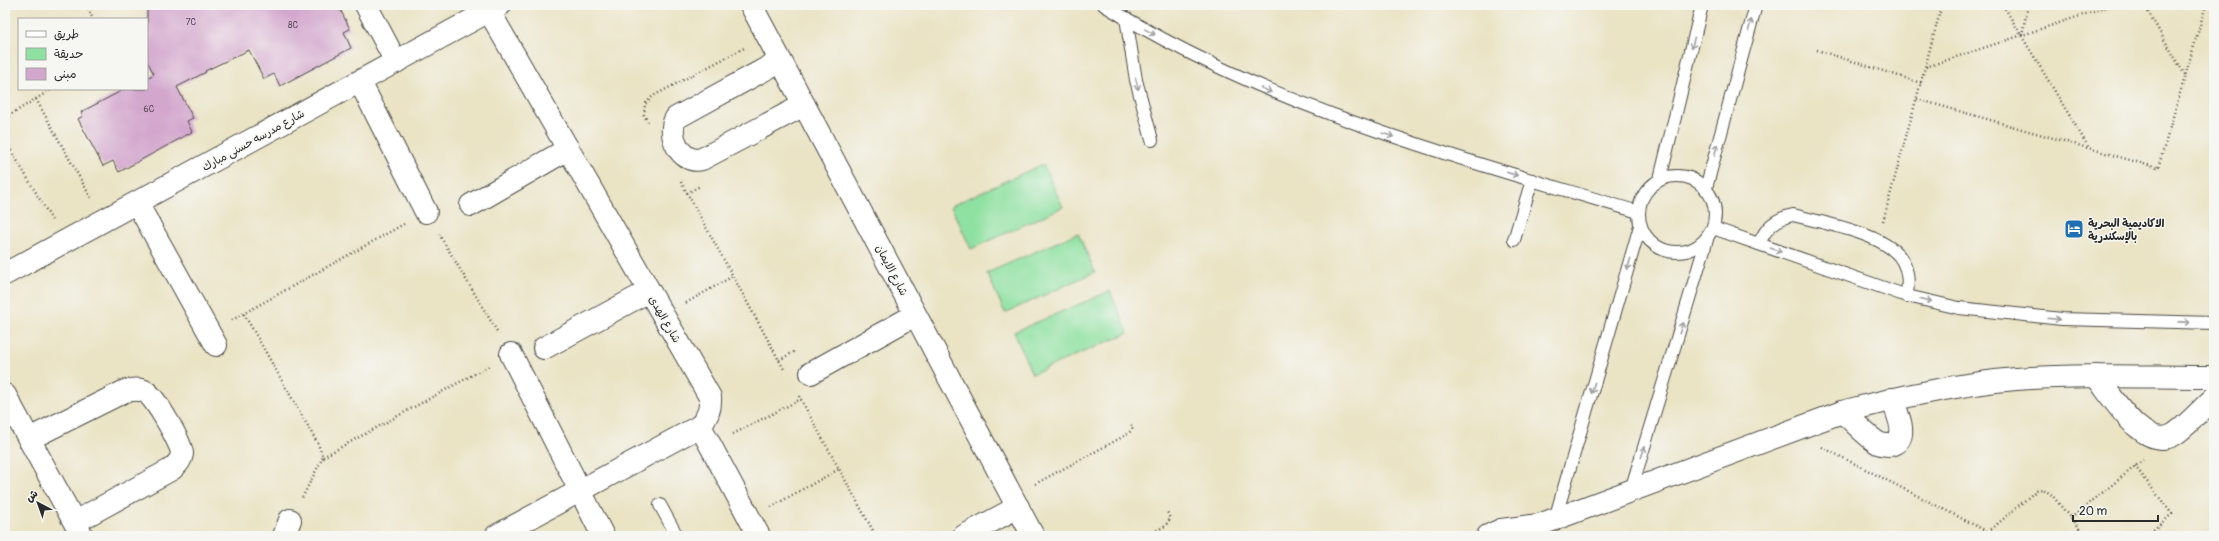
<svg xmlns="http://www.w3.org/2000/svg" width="2219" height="541" viewBox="0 0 2219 541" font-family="Pangolin,'Playpen Sans Arabic',sans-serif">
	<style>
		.green { fill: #8fe1a1; stroke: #5d8666 }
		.building { fill: #d3a6cd }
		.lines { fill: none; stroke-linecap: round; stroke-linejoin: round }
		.lane-casing { stroke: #484742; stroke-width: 14 }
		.street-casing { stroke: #484742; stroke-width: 24 }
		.path { stroke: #484742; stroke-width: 2.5; stroke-dasharray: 1 3; stroke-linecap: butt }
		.lane { stroke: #fff; stroke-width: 12 }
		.street { stroke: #fff; stroke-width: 22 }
		.rail { stroke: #2b2b2b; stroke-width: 3; stroke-dasharray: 6 3; stroke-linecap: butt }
		.oneway { stroke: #a0a0a0 }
		.labels { text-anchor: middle; stroke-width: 3; stroke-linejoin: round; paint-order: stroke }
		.number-label { font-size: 9px; fill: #554a54 }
		.street-label { font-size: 11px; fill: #2b2b2b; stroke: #f6f6f2 }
		.poi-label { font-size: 11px; font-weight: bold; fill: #2b2b2b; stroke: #f6f6f2; text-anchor: start }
	</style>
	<rect width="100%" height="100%" fill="#f6f6f2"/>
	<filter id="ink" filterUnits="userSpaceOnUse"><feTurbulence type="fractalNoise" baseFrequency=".025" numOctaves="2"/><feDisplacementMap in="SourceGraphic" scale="8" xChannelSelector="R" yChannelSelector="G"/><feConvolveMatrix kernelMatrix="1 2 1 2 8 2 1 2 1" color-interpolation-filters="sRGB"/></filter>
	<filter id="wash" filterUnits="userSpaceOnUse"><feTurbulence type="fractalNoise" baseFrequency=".012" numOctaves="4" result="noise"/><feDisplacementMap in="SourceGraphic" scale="16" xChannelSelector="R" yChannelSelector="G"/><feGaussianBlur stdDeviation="0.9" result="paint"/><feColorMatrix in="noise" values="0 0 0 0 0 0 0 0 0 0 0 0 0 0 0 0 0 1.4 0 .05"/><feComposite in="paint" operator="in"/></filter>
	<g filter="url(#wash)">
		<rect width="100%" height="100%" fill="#eae3c4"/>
		<g class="green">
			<polygon points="1043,164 1063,207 971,249 951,206"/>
			<polygon points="1078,233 1095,272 1005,313 987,273"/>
			<polygon points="1110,291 1128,333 1032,374 1014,332"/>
		</g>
		<g id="blocks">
			<polygon class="building" points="147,5 338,5 350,29 344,32 351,48 280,86 274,74 264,79 249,50 205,71 206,72 177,87 193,118 187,121 192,132 119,172 113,161 103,166 78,119 83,116 81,112 125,89 147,89 147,78 154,74 147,61"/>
		</g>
	</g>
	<g filter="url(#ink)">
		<use href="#blocks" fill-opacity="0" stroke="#484742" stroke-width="1"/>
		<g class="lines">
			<defs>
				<g id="lane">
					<path d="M1104,5c165,103 350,151 534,207"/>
					<polyline points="1126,18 1136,80 1152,140"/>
					<circle cx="1677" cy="214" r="38"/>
					<polyline points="1660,179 1702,5"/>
					<polyline points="1706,188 1756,5"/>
					<polyline points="1713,228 1907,296 1959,308 2062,319 2214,323"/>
					<polyline points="1514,240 1532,180"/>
					<path d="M1759,244c7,-17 16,-25 34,-29 29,8 97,19 110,47 6,11 5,22 4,34"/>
					<polyline points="1631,490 1708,236"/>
					<polyline points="660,505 677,536"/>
					<polyline points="1555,519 1640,226"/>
				</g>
				<g id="street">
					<polyline points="366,5 396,62"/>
					<polyline points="751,5 1033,536"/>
					<path d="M489,11l221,386c1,12 -2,20 -10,29l-204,110"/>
					<path d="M780,61l-104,57c-10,16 5,47 26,41l102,-54"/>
					<polyline points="360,82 426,212"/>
					<polyline points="137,203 216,345"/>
					<polyline points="471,205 568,149"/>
					<polyline points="5,274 500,5"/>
					<polyline points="544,348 649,291"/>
					<polyline points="511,354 603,536"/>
					<polyline points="811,373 915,315"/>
					<path d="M2096,376c16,20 47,75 77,59 11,-6 30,-27 41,-37"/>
					<polyline points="5,395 82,536"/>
					<path d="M1842,412c12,9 23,23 36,31 5,2 10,3 15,1 17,-7 3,-33 -1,-45"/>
					<polyline points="700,426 759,536"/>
					<path d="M29,439l96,-48c7,-1 14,-3 21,1 9,5 36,52 36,62 -1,7 -5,10 -10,15l-97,53"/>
					<polyline points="284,536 290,520"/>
					<polyline points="964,536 1018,507"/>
					<path d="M1488,536l13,-6 38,-5 303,-113c57,-15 115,-28 174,-33 66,-5 132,-2 198,-2"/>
				</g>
			</defs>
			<use href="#lane" class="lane-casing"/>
			<use href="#street" class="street-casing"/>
			<g class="path">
				<polyline points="86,5 93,19"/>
				<polyline points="2003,5 2089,148"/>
				<polyline points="2144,5 2185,75"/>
				<polyline points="2022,35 2028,5"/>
				<polyline points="1817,50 1921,83"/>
				<polyline points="1926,67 2113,5"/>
				<polyline points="36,99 91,198"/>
				<polyline points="1917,99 2158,168 2206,5"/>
				<polyline points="5,118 52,89"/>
				<polyline points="648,122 644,115 645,104 653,96 744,48"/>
				<polyline points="5,140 52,220"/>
				<polyline points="681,182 785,371"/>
				<polyline points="687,193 700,186"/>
				<polyline points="1883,221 1942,5"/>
				<polyline points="439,234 498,333"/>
				<polyline points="686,303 733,276"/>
				<polyline points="244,314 318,444 323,457 302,498"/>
				<polyline points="232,320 404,224"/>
				<polyline points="779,360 794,352"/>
				<polyline points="799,396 876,536"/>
				<polyline points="733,434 801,399"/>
				<polyline points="1822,447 1996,536"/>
				<polyline points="323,457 489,366"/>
				<polyline points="2135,466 2172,514 2146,536"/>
				<polyline points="1035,484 1128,434 1133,428 1131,423"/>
				<polyline points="771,507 839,469"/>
				<polyline points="2071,518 2143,460"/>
				<polyline points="1988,532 2037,490 2043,489 2052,495 2085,536"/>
				<polyline points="1146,536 1165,526 1170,519 1167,511"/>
			</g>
			<use href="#lane" class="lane"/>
			<use href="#street" class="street"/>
			<polyline class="rail" points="5,533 7,536"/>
		</g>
		<defs><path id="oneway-shaft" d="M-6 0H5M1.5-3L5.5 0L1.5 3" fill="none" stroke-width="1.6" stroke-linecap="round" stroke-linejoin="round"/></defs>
		<g class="oneway">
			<use href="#oneway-shaft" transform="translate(1750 25) rotate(-75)"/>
			<use href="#oneway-shaft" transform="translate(1150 32) rotate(29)"/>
			<use href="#oneway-shaft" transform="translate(1693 43) rotate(104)"/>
			<use href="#oneway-shaft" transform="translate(1137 84) rotate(76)"/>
			<use href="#oneway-shaft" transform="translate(1266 90) rotate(25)"/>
			<use href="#oneway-shaft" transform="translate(1388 135) rotate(18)"/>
			<use href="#oneway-shaft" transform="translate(1716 150) rotate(-75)"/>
			<use href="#oneway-shaft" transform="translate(1512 174) rotate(16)"/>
			<use href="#oneway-shaft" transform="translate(1776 250) rotate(19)"/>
			<use href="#oneway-shaft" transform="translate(1629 264) rotate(106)"/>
			<use href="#oneway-shaft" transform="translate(1926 300) rotate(13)"/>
			<use href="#oneway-shaft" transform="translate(2054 319) rotate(6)"/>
			<use href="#oneway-shaft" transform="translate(2184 322) rotate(1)"/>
			<use href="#oneway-shaft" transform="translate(1681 328) rotate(-73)"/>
			<use href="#oneway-shaft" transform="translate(1593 388) rotate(106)"/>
			<use href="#oneway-shaft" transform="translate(1643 452) rotate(-73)"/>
		</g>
	</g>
	<defs>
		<symbol id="hotel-square" viewBox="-11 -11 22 22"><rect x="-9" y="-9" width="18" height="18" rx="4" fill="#1f6fb2" stroke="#f6f6f2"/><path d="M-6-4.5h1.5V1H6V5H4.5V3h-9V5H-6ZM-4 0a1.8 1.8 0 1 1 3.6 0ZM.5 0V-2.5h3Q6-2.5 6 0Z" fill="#fff"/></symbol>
	</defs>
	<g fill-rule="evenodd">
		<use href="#hotel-square" x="2063" y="218" width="22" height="22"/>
	</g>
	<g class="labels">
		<g class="number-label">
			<text x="191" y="25">7C</text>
			<text x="293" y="28">8C</text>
			<text x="149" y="112">6C</text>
		</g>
		<g class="street-label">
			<text transform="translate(253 140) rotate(-29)" y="4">شارع مدرسه حسنى مبارك</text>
			<text transform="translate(892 270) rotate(62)" y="4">شارع الايمان</text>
			<text transform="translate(665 319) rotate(60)" y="4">شارع الهدى</text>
		</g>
		<g class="poi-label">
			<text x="2088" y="227">الاكاديمية البحرية<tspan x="2088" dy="13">بالإسكندرية</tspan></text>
		</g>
	</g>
	<rect width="2219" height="541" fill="none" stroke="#f6f6f2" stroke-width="20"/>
	<rect x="18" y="18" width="130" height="72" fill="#f6f6f2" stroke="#a5a5a2"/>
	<rect x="26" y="31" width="20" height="6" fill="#ffffff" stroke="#a5a5a2"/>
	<text x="54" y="38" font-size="12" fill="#2b2b2b">طريق</text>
	<rect x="26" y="48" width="20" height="12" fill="#8fe1a1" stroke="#a5a5a2"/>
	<text x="54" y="58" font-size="12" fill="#2b2b2b">حديقة</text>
	<rect x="26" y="68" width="20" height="12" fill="#d3a6cd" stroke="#a5a5a2"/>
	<text x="54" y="78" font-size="12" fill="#2b2b2b">مبنى</text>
	<g transform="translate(38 503) rotate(319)" stroke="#f6f6f2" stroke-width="3" paint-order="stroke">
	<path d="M0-3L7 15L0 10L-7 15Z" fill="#2b2b2b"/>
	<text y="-6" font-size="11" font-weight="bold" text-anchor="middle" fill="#2b2b2b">ش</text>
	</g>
	<path d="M2073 515v6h85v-6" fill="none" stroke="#2b2b2b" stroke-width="2"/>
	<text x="2079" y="515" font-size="12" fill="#2b2b2b" stroke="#f6f6f2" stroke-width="3" paint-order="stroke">20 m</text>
</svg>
